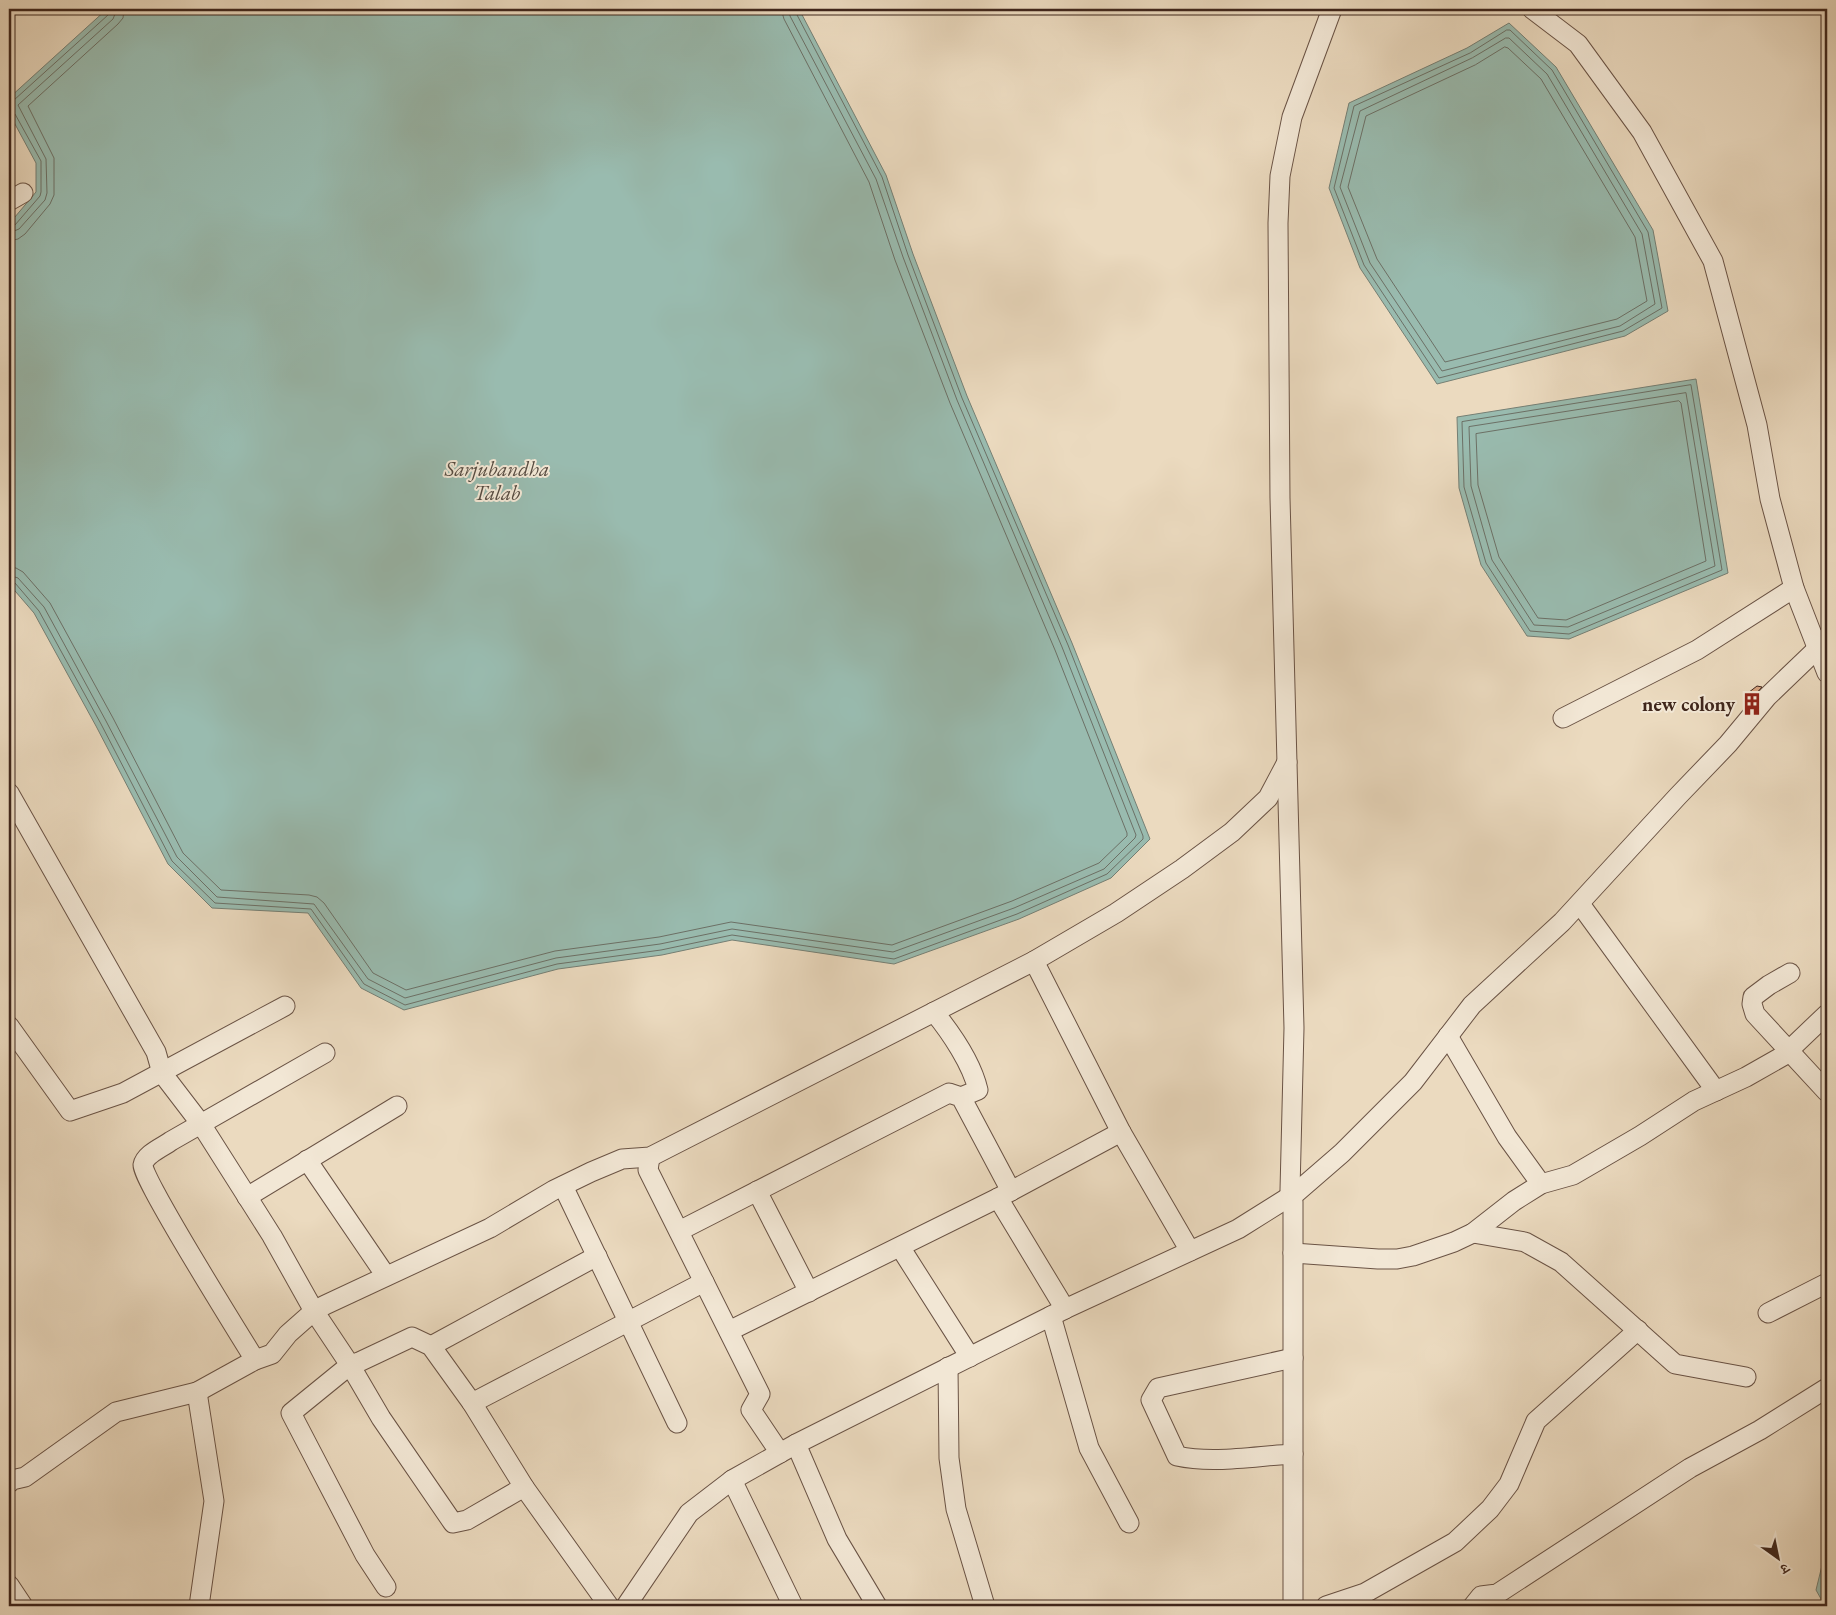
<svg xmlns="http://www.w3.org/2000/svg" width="1836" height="1615" viewBox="0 0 1836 1615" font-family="'EB Garamond','Noto Serif Devanagari',serif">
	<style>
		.water { fill: #99bbaf; stroke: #757f74 }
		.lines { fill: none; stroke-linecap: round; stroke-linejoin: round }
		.shore { stroke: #6c7066; stroke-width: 1 }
		.building { fill: #d6a27e; stroke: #3f261c }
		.minor-casing { stroke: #6a5345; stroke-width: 21 }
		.minor { stroke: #f2e7d5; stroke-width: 19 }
		.labels { text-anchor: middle; stroke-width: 4; stroke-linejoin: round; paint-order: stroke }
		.poi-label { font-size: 20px; font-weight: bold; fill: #3f261c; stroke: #f2e7d5; text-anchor: end }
		.water-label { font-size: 21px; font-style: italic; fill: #564b41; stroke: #f2e7d5 }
	</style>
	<rect width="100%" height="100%" fill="#ebdabf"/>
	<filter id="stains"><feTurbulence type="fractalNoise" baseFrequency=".004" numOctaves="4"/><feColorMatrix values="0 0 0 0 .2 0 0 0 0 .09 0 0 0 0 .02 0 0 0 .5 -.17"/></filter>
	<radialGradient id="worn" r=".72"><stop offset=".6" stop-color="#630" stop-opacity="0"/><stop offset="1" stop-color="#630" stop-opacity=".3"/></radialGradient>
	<g class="water">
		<polygon points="107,9 799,9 886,175 913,254 967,396 1072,643 1150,839 1111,878 1019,919 894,964 732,940 662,955 558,969 404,1010 361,988 308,913 212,908 168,864 96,726 34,613 9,584 9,224 36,192 36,163 9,113 9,98"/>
		<polygon points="1509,23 1556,67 1653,230 1668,311 1625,336 1437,384 1360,268 1329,188 1349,103 1467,48"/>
		<polygon points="1696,379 1728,573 1569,639 1527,636 1481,565 1459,488 1457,417"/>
		<polygon points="1827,1545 1827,1606 1825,1606 1816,1590"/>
	</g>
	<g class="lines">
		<g class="shore">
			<polygon points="1507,30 1510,30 1552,70 1648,232 1662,308 1623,331 1439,378 1364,265 1334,188 1354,106 1470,53"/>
			<polygon points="1506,38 1509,38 1547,74 1642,234 1655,304 1620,326 1442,371 1370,263 1340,187 1360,111 1472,58"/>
			<polygon points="1505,47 1508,48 1541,79 1635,237 1647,301 1617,319 1445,362 1377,259 1348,187 1366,116 1475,65"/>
			<polyline points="9,101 14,100 108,15 110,9"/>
			<polyline points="9,111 15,114 41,161 41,192 40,196 15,225 9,227"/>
			<polyline points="9,233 19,229 45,200 47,193 46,159 18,105 113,19 117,9"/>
			<polyline points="9,241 18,239 25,234 50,204 54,195 54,158 28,106 118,24 123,18 124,9"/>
			<polygon points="1691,385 1722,570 1569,634 1530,631 1486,563 1464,487 1462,422"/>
			<polygon points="1686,393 1715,566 1568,627 1534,625 1492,560 1471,486 1469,427"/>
			<polygon points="1679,401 1681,403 1706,561 1566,620 1538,618 1499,557 1478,485 1476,434"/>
			<polyline points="9,567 16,568 23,572 50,603 113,718 183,853 221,890 309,895 317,897 324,903 373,973 406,990 555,951 659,937 731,922 892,945 1012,901 1099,863 1127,836 1127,833 1055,650 950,403 895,260 869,182 784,19 781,9"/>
			<polyline points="9,575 18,578 44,607 106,721 177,857 217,897 314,904 368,979 405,998 556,958 660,944 732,929 893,952 1014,908 1104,869 1135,838 1136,835 1062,647 957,400 903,257 876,179 790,16 789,9"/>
			<polyline points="9,581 15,583 39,611 101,724 172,861 215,903 311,909 364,984 405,1005 557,964 661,950 732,935 894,959 1017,914 1107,874 1143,839 1143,836 1068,645 962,398 908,255 882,177 796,13 795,9"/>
		</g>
	</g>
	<polygon class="building" points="1757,686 1762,687 1747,704 1744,696"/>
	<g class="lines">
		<defs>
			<g id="minor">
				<polyline points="1532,9 1578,44 1642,132 1713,261 1757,425 1770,499 1794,588 1827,673"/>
				<polyline points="9,201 23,193"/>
				<polyline points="1563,718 1697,650 1794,588"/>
				<polyline points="9,793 156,1052 162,1073 201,1124 272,1236 314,1311 350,1365 359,1362 412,1337 431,1346 472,1403 524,1487 609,1606"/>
				<polyline points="1580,904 1716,1091"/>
				<polyline points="1034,961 1121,1132 1190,1251"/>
				<polyline points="1790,973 1769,985 1753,997 1752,1004 1755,1014 1827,1092"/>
				<path d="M934,1012c17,21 38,52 44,78l-17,7"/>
				<polyline points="9,1026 70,1111 123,1093 285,1006"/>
				<polyline points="1448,1036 1507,1137 1541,1184"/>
				<polyline points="650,1157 648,1170 760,1394 751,1410 780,1453"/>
				<polyline points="307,1160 386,1276"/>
				<polyline points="563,1186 677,1423"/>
				<polyline points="757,1191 809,1292"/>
				<polyline points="247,1197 397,1106"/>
				<polyline points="998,1198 1065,1309"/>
				<polyline points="679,1231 949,1093 961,1097 1011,1191"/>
				<polyline points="1473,1233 1525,1242 1561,1262 1675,1364 1746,1377"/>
				<polyline points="900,1247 970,1357"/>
				<polyline points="1293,1253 1378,1259 1397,1259 1413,1256 1454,1242 1473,1233 1514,1201 1541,1184 1573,1175 1640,1136 1694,1101 1746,1077 1783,1056 1827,1014"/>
				<polyline points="1768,1313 1827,1283"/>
				<polyline points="1051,1316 1089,1448 1129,1523"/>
				<polyline points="729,1331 998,1198 1121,1132"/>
				<polyline points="431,1346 597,1256"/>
				<path d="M255,1360c-14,-23 -114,-183 -112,-195 2,-11 20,-18 28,-24l154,-88"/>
				<polyline points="948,1367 949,1458 956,1509 985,1606"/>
				<polyline points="197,1392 255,1360 272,1354 288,1334 314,1311 325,1305 490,1228 554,1190 591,1172 622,1159 650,1157 1034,961 1116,913 1182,869 1232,832 1268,798 1287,762"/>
				<polyline points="472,1403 704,1282"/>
				<polyline points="796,1444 837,1539 877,1606"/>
				<path d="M1293,1454c-38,2 -80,10 -116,2l-26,-56 7,-12 135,-30"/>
				<polyline points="732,1480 793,1606"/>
				<polyline points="9,1483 12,1480 25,1477 116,1412 197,1392 214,1501 199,1606"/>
				<polyline points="9,1585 23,1606"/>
				<polyline points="386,1587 365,1555 291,1413 350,1365 381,1418 453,1523 467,1520 524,1487"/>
				<polyline points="626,1606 689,1513 732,1480 796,1444 1065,1309 1238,1229 1297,1192 1342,1153 1413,1082 1472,1005 1562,922 1678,796 1728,744 1767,697 1818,648 1827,637"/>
				<polyline points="1293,1606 1293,1202 1290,1190 1294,1028 1280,498 1278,223 1280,176 1292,117 1332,9"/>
				<polyline points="1326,1606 1365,1593 1455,1542 1490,1509 1509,1484 1536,1421 1638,1330"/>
				<polyline points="1473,1606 1481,1596 1497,1594 1690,1468 1760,1430 1827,1388"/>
			</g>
		</defs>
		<use href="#minor" class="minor-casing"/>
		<use href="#minor" class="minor"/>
	</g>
	<defs>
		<symbol id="building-bare" viewBox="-9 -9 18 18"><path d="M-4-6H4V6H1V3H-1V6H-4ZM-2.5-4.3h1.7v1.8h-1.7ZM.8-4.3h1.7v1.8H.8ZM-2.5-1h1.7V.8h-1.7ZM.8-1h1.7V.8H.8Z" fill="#8f2418" stroke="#f2e7d5" stroke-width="2.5" paint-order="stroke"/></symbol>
	</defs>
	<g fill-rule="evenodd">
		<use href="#building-bare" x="1736" y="688" width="32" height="32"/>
	</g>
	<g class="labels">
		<g class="poi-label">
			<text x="1735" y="711">new colony</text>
		</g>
		<g class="water-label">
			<text x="497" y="476">Sarjubandha<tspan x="497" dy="24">Talab</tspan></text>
		</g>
	</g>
	<rect width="1836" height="1615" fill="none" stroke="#ebdabf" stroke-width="30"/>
	<rect x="10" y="10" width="1816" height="1595" fill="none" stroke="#3f261c" stroke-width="2.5"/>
	<rect x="15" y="15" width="1806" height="1585" fill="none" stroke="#3f261c"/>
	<g transform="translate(1778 1558) rotate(147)" stroke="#f2e7d5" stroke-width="4" paint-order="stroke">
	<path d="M0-4L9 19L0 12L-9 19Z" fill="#3f261c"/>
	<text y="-8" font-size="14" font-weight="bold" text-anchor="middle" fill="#3f261c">उ</text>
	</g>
	<rect width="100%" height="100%" filter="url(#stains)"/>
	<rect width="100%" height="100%" fill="url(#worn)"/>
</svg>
